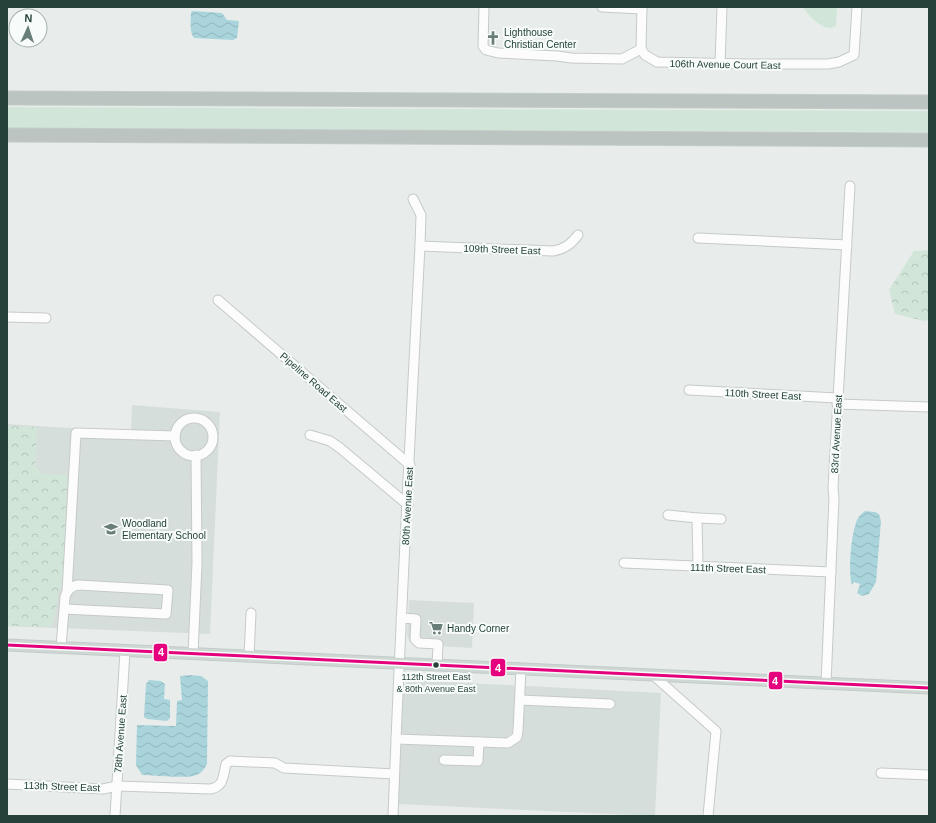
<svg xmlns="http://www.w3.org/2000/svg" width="936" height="823" viewBox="0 0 936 823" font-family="Arial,sans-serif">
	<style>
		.built { fill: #d6dedb }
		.green { fill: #d1e6d8 }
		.forest { fill: url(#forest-crowns) }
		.water { fill: url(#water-waves) }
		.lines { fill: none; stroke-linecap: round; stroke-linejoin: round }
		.minor-casing { stroke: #c5cac8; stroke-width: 11 }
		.major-casing { stroke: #c3ccc9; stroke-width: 13 }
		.highway-casing { stroke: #c3ccc9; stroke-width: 15 }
		.minor { stroke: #fcfcfc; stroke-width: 9 }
		.major { stroke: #cfd7d5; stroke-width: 11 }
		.highway { stroke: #bcc4c2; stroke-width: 13 }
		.bus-1-casing { stroke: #f7fbf9; stroke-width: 6 }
		.bus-1 { stroke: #e5007d; stroke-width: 3 }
		.bus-dot { fill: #24423a; stroke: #f7fbf9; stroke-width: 1.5 }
		.labels { text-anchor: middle; stroke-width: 4; stroke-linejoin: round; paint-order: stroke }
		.bus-label { font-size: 9px; fill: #24423a; stroke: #f7fbf9 }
		.poi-label { font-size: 10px; fill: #24423a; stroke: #f7fbf9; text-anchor: start }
		.street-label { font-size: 10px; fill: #24423a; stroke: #f7fbf9 }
		.line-badge { stroke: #f7fbf9; stroke-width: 1.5 }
		.badge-label { font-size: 11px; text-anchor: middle; font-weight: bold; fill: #fff }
	</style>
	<defs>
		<pattern id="forest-crowns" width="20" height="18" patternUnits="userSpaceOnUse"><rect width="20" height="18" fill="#d1e6d8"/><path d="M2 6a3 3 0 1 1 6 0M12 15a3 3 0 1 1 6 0" fill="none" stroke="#b3c6ba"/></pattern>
		<pattern id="water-waves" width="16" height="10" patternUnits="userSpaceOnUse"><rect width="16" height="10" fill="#a9d4db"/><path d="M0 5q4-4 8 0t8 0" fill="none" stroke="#91b7bd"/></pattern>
	</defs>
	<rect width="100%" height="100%" fill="#e8edeb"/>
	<g class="built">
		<polygon points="132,405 220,412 210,634 7,626 7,424 131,432"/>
		<polygon points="409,600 474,603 472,648 419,645 410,642 407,635"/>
		<polygon points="410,680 661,693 655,816 398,804 403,686"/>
	</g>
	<g class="green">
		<path d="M803,7h34l-1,19c-2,1 -4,2 -6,2 -10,0 -22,-13 -27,-21z"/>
		<polygon points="7,107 929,111 929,132 7,128"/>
	</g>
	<g class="forest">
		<polygon points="929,250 929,320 924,321 895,314 889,290 914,251"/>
		<polygon points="7,426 37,427 35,467 43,474 67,475 67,481 68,481 67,504 66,503 63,581 58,593 57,606 52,624 49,627 7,626"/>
	</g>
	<g class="water">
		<path d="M193,11l29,2 5,7 12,1 -2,17 -4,2 -39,-2c-5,-6 -3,-18 -3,-26z"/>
		<path d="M865,511l10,1 4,2 2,7 -5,61 -7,12 -7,2 -5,-3 3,-9 -6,-2 -2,3c-4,-13 -1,-49 4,-62 1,-5 5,-9 9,-12z"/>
		<path d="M190,675l11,1 7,5 -1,83c-2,4 -6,10 -11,11 -7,4 -44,0 -54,0l-6,-10 1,-40 39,1 1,-25 5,-1 -2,-24z"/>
		<polygon points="149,680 161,681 165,684 164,699 170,700 170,718 167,721 147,719 144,717 146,684"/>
	</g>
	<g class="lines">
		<defs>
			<g id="minor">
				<polyline points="484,7 483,46 486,50 498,53 557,56 571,58 622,59 641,49"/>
				<polyline points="602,7 642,9"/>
				<polyline points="642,7 641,49 645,55 657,62 749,64 828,64 839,62 854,55 857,7"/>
				<polyline points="720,64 722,7"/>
				<polyline points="698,238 847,245"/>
				<path d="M420,246l133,5c12,-2 18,-7 25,-16"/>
				<polyline points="218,300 410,465"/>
				<polyline points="7,317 46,318"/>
				<polyline points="689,390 837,398"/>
				<polyline points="837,404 929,407"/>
				<circle cx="194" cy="437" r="19"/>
				<polyline points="310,435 330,441 340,448 408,505"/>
				<polyline points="668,515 697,518"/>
				<polyline points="624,563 831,572"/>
				<polyline points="698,566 697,518 721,519"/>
				<polyline points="67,592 76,433 175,436"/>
				<polyline points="401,618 416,619 415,639 419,643 438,644 437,665"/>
				<path d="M61,647l4,-50c2,-7 6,-11 13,-12l90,5 -2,24 -102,-5"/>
				<polyline points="193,654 197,563 196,455"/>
				<polyline points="249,657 251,613"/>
				<polyline points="653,675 716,731 708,816"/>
				<polyline points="826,683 834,498 833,488 850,186"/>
				<polyline points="520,700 610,704"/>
				<polyline points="396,739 508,743 517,737 518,731 521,669"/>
				<polyline points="444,760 478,761 479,742"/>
				<polyline points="881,773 929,775"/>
				<path d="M7,784l96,5 14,-3 93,3c14,-2 13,-13 16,-25l4,-3 45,2 9,5 110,6"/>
				<polyline points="115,816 125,651"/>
				<path d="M393,816c7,-190 17,-380 27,-570l1,-31 -8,-16"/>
			</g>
			<polyline id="major" points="7,645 929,688"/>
			<g id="highway">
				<polyline points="7,98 929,102"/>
				<polyline points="7,135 929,140"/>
			</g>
		</defs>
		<use href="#minor" class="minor-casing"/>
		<use href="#major" class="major-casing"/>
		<use href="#highway" class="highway-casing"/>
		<use href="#minor" class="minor"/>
		<use href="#major" class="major"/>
		<use href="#highway" class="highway"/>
		<defs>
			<polyline id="bus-1" points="7,645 929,688"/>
		</defs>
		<use href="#bus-1" class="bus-1-casing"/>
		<use href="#bus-1" class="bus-1"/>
	</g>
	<defs>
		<symbol id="church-bare" viewBox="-9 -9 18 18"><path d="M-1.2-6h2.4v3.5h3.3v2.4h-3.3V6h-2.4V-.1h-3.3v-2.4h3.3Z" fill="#697e78" stroke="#f7fbf9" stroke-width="2.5" paint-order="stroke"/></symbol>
		<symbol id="school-bare" viewBox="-9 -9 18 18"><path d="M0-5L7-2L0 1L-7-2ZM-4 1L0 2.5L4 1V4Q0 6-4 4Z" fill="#697e78" stroke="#f7fbf9" stroke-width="2.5" paint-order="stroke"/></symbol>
		<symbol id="supermarket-bare" viewBox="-9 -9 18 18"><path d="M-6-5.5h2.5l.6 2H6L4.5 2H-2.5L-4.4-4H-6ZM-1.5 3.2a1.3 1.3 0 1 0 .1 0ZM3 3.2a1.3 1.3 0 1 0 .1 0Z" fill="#697e78" stroke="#f7fbf9" stroke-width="2.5" paint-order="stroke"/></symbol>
	</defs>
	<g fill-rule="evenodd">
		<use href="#church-bare" x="483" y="28" width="20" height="20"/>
		<use href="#school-bare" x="101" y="519" width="20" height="20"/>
		<use href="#supermarket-bare" x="426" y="618" width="20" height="20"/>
	</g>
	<circle class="bus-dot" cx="436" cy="665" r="3.5"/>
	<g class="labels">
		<g class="bus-label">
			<text x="436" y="680">112th Street East<tspan x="436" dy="12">&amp; 80th Avenue East</tspan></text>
		</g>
		<g class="poi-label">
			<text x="504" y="36">Lighthouse<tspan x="504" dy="12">Christian Center</tspan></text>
			<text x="122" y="527">Woodland<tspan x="122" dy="12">Elementary School</tspan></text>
			<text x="447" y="632">Handy Corner</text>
		</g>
		<g class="street-label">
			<text transform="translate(725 64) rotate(1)" y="4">106th Avenue Court East</text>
			<text transform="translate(502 249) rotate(2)" y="4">109th Street East</text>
			<text transform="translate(314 382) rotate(41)" y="4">Pipeline Road East</text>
			<text transform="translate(763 394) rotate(3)" y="4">110th Street East</text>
			<text transform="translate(836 434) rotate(-87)" y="4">83rd Avenue East</text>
			<text transform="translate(407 506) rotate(-87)" y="4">80th Avenue East</text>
			<text transform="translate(728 568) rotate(2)" y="4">111th Street East</text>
			<text transform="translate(120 734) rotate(-86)" y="4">78th Avenue East</text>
			<text transform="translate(62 786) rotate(2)" y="4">113th Street East</text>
		</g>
	</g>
	<g class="line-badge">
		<rect x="153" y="643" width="15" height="19" rx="4" fill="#e5007d"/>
		<rect x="490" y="658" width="16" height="19" rx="4" fill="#e5007d"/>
		<rect x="768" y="671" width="15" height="19" rx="4" fill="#e5007d"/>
	</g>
	<g class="badge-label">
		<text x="161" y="656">4</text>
		<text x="498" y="672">4</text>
		<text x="775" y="685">4</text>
	</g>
	<rect width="936" height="823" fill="none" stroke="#24423a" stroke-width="16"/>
	<g transform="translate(28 28) rotate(3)"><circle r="19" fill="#f7fbf9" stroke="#a3b1ad"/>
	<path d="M0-3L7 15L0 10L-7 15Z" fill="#697e78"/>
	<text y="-6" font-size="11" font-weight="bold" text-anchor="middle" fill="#24423a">N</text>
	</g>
</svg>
